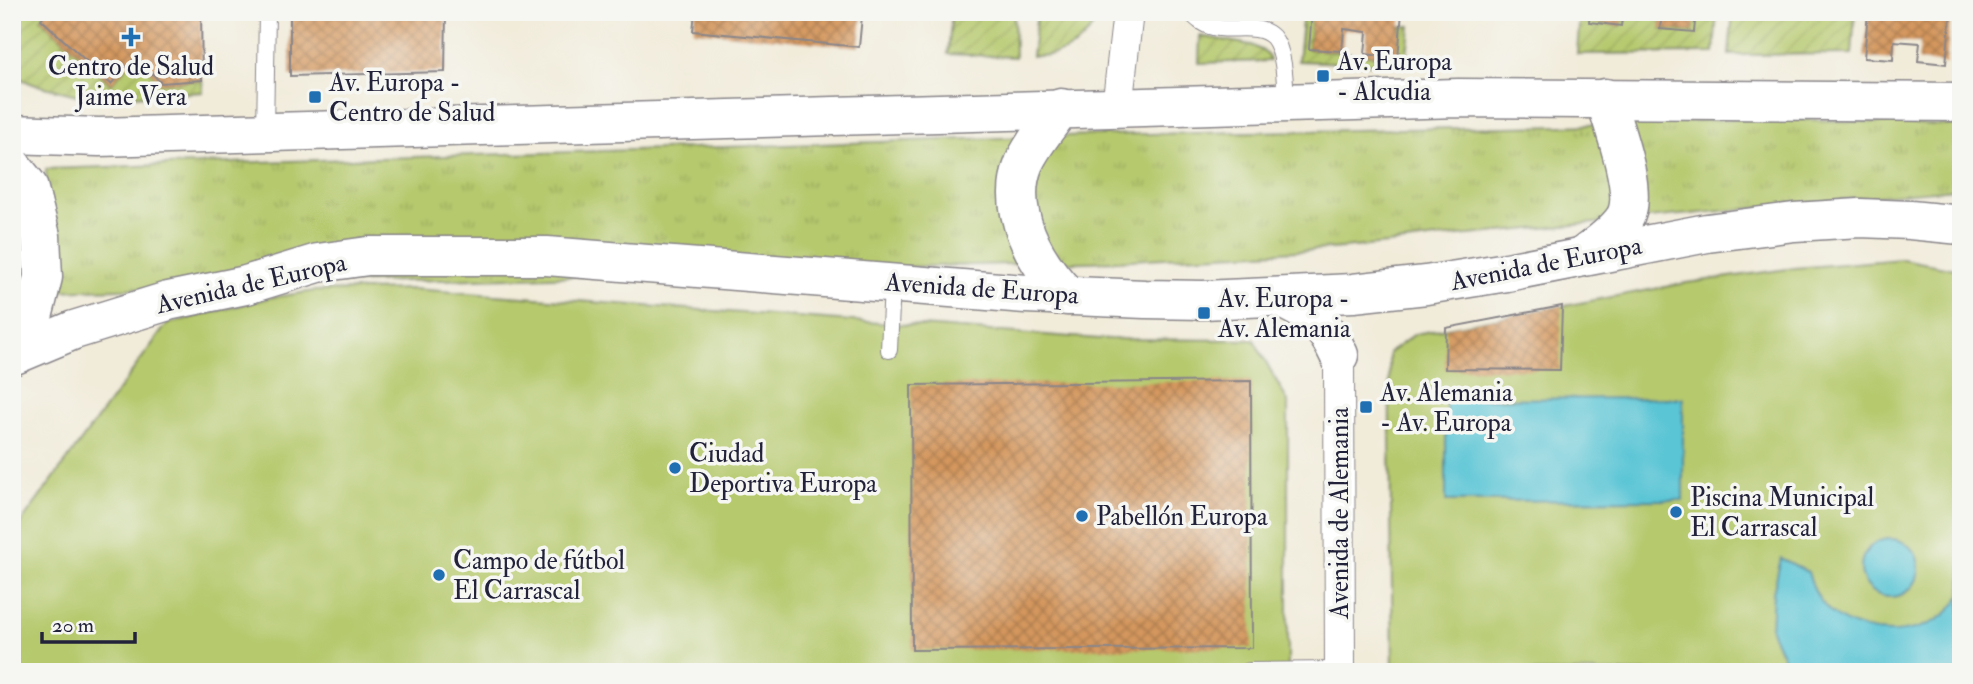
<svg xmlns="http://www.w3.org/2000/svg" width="1973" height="684" viewBox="0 0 1973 684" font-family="'IM FELL Double Pica',serif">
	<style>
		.grass { fill: #b6c96d; stroke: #6c7654; stroke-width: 2 }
		.park { fill: url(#park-tufts); stroke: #6c7654; stroke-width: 2 }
		.garden { fill: url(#garden-furrows); stroke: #6c7654; stroke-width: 2 }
		.water { fill: #5ac5d5; stroke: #3e7488; stroke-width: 2 }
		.building { fill: url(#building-cross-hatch) }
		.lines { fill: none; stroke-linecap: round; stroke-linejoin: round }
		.service-casing { stroke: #8a868a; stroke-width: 18 }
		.minor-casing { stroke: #8a868a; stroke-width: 32 }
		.secondary-casing { stroke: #8a868a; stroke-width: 41 }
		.trunk-casing { stroke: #8a868a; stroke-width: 41 }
		.service { stroke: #fff; stroke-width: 16 }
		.minor { stroke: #fff; stroke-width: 30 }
		.secondary { stroke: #fff; stroke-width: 38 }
		.trunk { stroke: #fff; stroke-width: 38 }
		.poi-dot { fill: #1f6fb2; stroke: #f6f6f2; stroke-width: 2.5 }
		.labels { text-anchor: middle; stroke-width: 7; stroke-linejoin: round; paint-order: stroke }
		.poi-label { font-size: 26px; fill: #22223b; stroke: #f6f6f2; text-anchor: start }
		.street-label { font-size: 26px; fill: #22223b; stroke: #f6f6f2 }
	</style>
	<defs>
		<pattern id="park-tufts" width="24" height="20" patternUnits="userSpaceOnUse" patternTransform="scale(1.75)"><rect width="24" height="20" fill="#b6c96d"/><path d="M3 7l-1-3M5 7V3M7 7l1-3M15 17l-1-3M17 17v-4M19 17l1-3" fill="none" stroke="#9cac5f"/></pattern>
		<pattern id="garden-furrows" width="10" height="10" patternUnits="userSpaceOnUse" patternTransform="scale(1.75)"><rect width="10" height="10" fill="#b6c96d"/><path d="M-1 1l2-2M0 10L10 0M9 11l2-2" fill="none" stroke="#9cac5f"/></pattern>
		<pattern id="building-cross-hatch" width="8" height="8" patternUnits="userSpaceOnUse" patternTransform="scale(1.75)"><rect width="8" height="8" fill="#d4975d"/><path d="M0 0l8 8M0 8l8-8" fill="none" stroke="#ac7b4e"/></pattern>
	</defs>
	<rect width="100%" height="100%" fill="#f6f6f2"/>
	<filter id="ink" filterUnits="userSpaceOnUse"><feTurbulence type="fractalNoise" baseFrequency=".0143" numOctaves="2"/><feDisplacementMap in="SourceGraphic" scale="14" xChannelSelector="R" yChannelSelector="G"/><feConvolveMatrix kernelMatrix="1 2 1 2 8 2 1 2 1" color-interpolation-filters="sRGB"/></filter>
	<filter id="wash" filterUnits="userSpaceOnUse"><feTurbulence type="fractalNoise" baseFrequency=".00686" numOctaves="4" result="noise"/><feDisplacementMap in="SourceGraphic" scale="28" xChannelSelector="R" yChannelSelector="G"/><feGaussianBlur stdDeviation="1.57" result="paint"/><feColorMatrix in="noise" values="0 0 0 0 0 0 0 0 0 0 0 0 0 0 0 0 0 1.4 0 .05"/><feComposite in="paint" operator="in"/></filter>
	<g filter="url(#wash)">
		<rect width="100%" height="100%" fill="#f1ebd9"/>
		<g class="grass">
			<polygon points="1902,259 1961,270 1961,672 1393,672 1389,353 1415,334 1686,283 1795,268"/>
			<polygon points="413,289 1100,339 1254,340 1288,402 1288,672 12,672 12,535 167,324 268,298 315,291"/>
		</g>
		<path class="park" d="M1767,118l194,8v65l-7,-2 -517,49c-106,15 -212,15 -319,23l-1068,30 -4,-122 1048,-34 470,-9z"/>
		<g class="garden">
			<polygon points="12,12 46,12 41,19 111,84 136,56 161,83 202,80 203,92 89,98 33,84 12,75"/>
			<polygon points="952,12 1014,12 1015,57 948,54"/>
			<path d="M1037,12h61c-8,32 -36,45 -66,44z"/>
			<polygon points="1303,12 1312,12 1309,49 1397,58 1401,26 1410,26 1406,65 1298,61"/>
			<polygon points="1580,12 1590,12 1589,22 1621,26 1623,12 1662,12 1661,29 1693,32 1696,12 1717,12 1714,53 1577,54"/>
			<polygon points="1733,12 1855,12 1852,54 1729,55"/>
			<polygon points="1200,36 1251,45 1267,53 1270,61 1199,63"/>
		</g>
		<g class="water">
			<polygon points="1683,398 1683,500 1446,501 1446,399"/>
			<circle cx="1890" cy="568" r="29"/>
			<path d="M1781,558l27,14c5,16 10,30 24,41 36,29 106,26 129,-18v77h-172l-18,-42 2,-37z"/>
		</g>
		<g id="blocks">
			<g class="building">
				<polygon points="46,12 201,12 202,80 161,83 136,56 111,84 41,19"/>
				<polygon points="290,12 446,12 445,72 290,76"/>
				<polygon points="695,12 840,12 839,14 862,16 859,47 693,31"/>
				<polygon points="1312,12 1402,12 1398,58 1365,54 1367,32 1344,29 1342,51 1309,49"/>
				<polygon points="1590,12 1623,12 1621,26 1589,22"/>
				<polygon points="1662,12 1696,12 1694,32 1660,29"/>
				<polygon points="1868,12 1951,12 1946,64 1918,61 1920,43 1894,41 1893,60 1864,58"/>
				<polygon points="1562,306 1560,370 1445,369 1446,328"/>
				<polygon points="1251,381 1252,648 912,650 911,385"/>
			</g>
		</g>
	</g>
	<g filter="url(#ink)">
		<use href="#blocks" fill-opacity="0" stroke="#8a868a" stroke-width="2"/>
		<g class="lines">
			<defs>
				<g id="service">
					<path d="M1190,12c7,7 13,13 23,15 18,5 45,-5 60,10 12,14 12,48 13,66"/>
					<polyline points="265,131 267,12"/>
					<polyline points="889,350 892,284"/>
					<polyline points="1249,671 1340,670"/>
				</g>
				<g id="minor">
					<polyline points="1117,108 1128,12"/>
					<polyline points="1339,355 1340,672"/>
				</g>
				<g id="secondary">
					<path d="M1061,108c-13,18 -28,35 -37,55 -19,47 11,100 44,133"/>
					<polyline points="12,134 99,137 1458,98 1961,102"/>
					<path d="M1583,256c14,-11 31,-22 41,-37 16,-25 -11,-93 -19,-121"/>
					<path d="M1278,298c31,12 47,26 61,57"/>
					<polyline points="12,356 74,330 168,301 246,285 318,263 368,256 547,256 1026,294 1145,299 1203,300 1353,293 1426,285 1507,272 1707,233 1794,222 1860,218 1910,220 1961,225"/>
				</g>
				<polyline id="trunk" points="12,166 28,186 41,236 43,277 32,321 12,348"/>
			</defs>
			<use href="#service" class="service-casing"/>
			<use href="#minor" class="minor-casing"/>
			<use href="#secondary" class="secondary-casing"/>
			<use href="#trunk" class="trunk-casing"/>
			<use href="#service" class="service"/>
			<use href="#minor" class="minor"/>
			<use href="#secondary" class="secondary"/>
			<use href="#trunk" class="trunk"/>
		</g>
	</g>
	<g class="poi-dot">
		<path d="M127.5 26.5h7v7h7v7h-7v7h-7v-7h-7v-7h7z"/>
		<rect x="1316" y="69" width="14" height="14" rx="3.5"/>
		<rect x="308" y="90" width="14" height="14" rx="3.5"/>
		<rect x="1197" y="306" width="14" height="14" rx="3.5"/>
		<rect x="1359" y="400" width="14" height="14" rx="3.5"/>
		<circle cx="675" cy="468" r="7"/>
		<circle cx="1676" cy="512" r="7"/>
		<circle cx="1082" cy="516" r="7"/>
		<circle cx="439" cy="575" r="7"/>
	</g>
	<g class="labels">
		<g class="poi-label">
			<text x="1337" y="70">Av. Europa<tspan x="1337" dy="30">- Alcudia</tspan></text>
			<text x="131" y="75" text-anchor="middle">Centro de Salud<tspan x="131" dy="30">Jaime Vera</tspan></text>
			<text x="329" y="91">Av. Europa -<tspan x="329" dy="30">Centro de Salud</tspan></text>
			<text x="1218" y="307">Av. Europa -<tspan x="1218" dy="30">Av. Alemania</tspan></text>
			<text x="1380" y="401">Av. Alemania<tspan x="1380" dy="30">- Av. Europa</tspan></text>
			<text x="689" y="462">Ciudad<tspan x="689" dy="30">Deportiva Europa</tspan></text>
			<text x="1690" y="506">Piscina Municipal<tspan x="1690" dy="30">El Carrascal</tspan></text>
			<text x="1096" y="525">Pabellón Europa</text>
			<text x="453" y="569">Campo de fútbol<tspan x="453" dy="30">El Carrascal</tspan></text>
		</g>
		<g class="street-label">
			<text transform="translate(1546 263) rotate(-11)" y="9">Avenida de Europa</text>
			<text transform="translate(251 283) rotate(-13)" y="9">Avenida de Europa</text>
			<text transform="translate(982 288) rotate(4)" y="9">Avenida de Europa</text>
			<text transform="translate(1339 513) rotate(-90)" y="9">Avenida de Alemania</text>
		</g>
	</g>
	<rect width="1973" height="684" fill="none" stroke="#f6f6f2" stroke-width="42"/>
	<path d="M42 632v10h93v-10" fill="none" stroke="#22223b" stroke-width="3.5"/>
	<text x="52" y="632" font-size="21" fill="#22223b" stroke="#f6f6f2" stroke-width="5" paint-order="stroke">20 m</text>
</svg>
